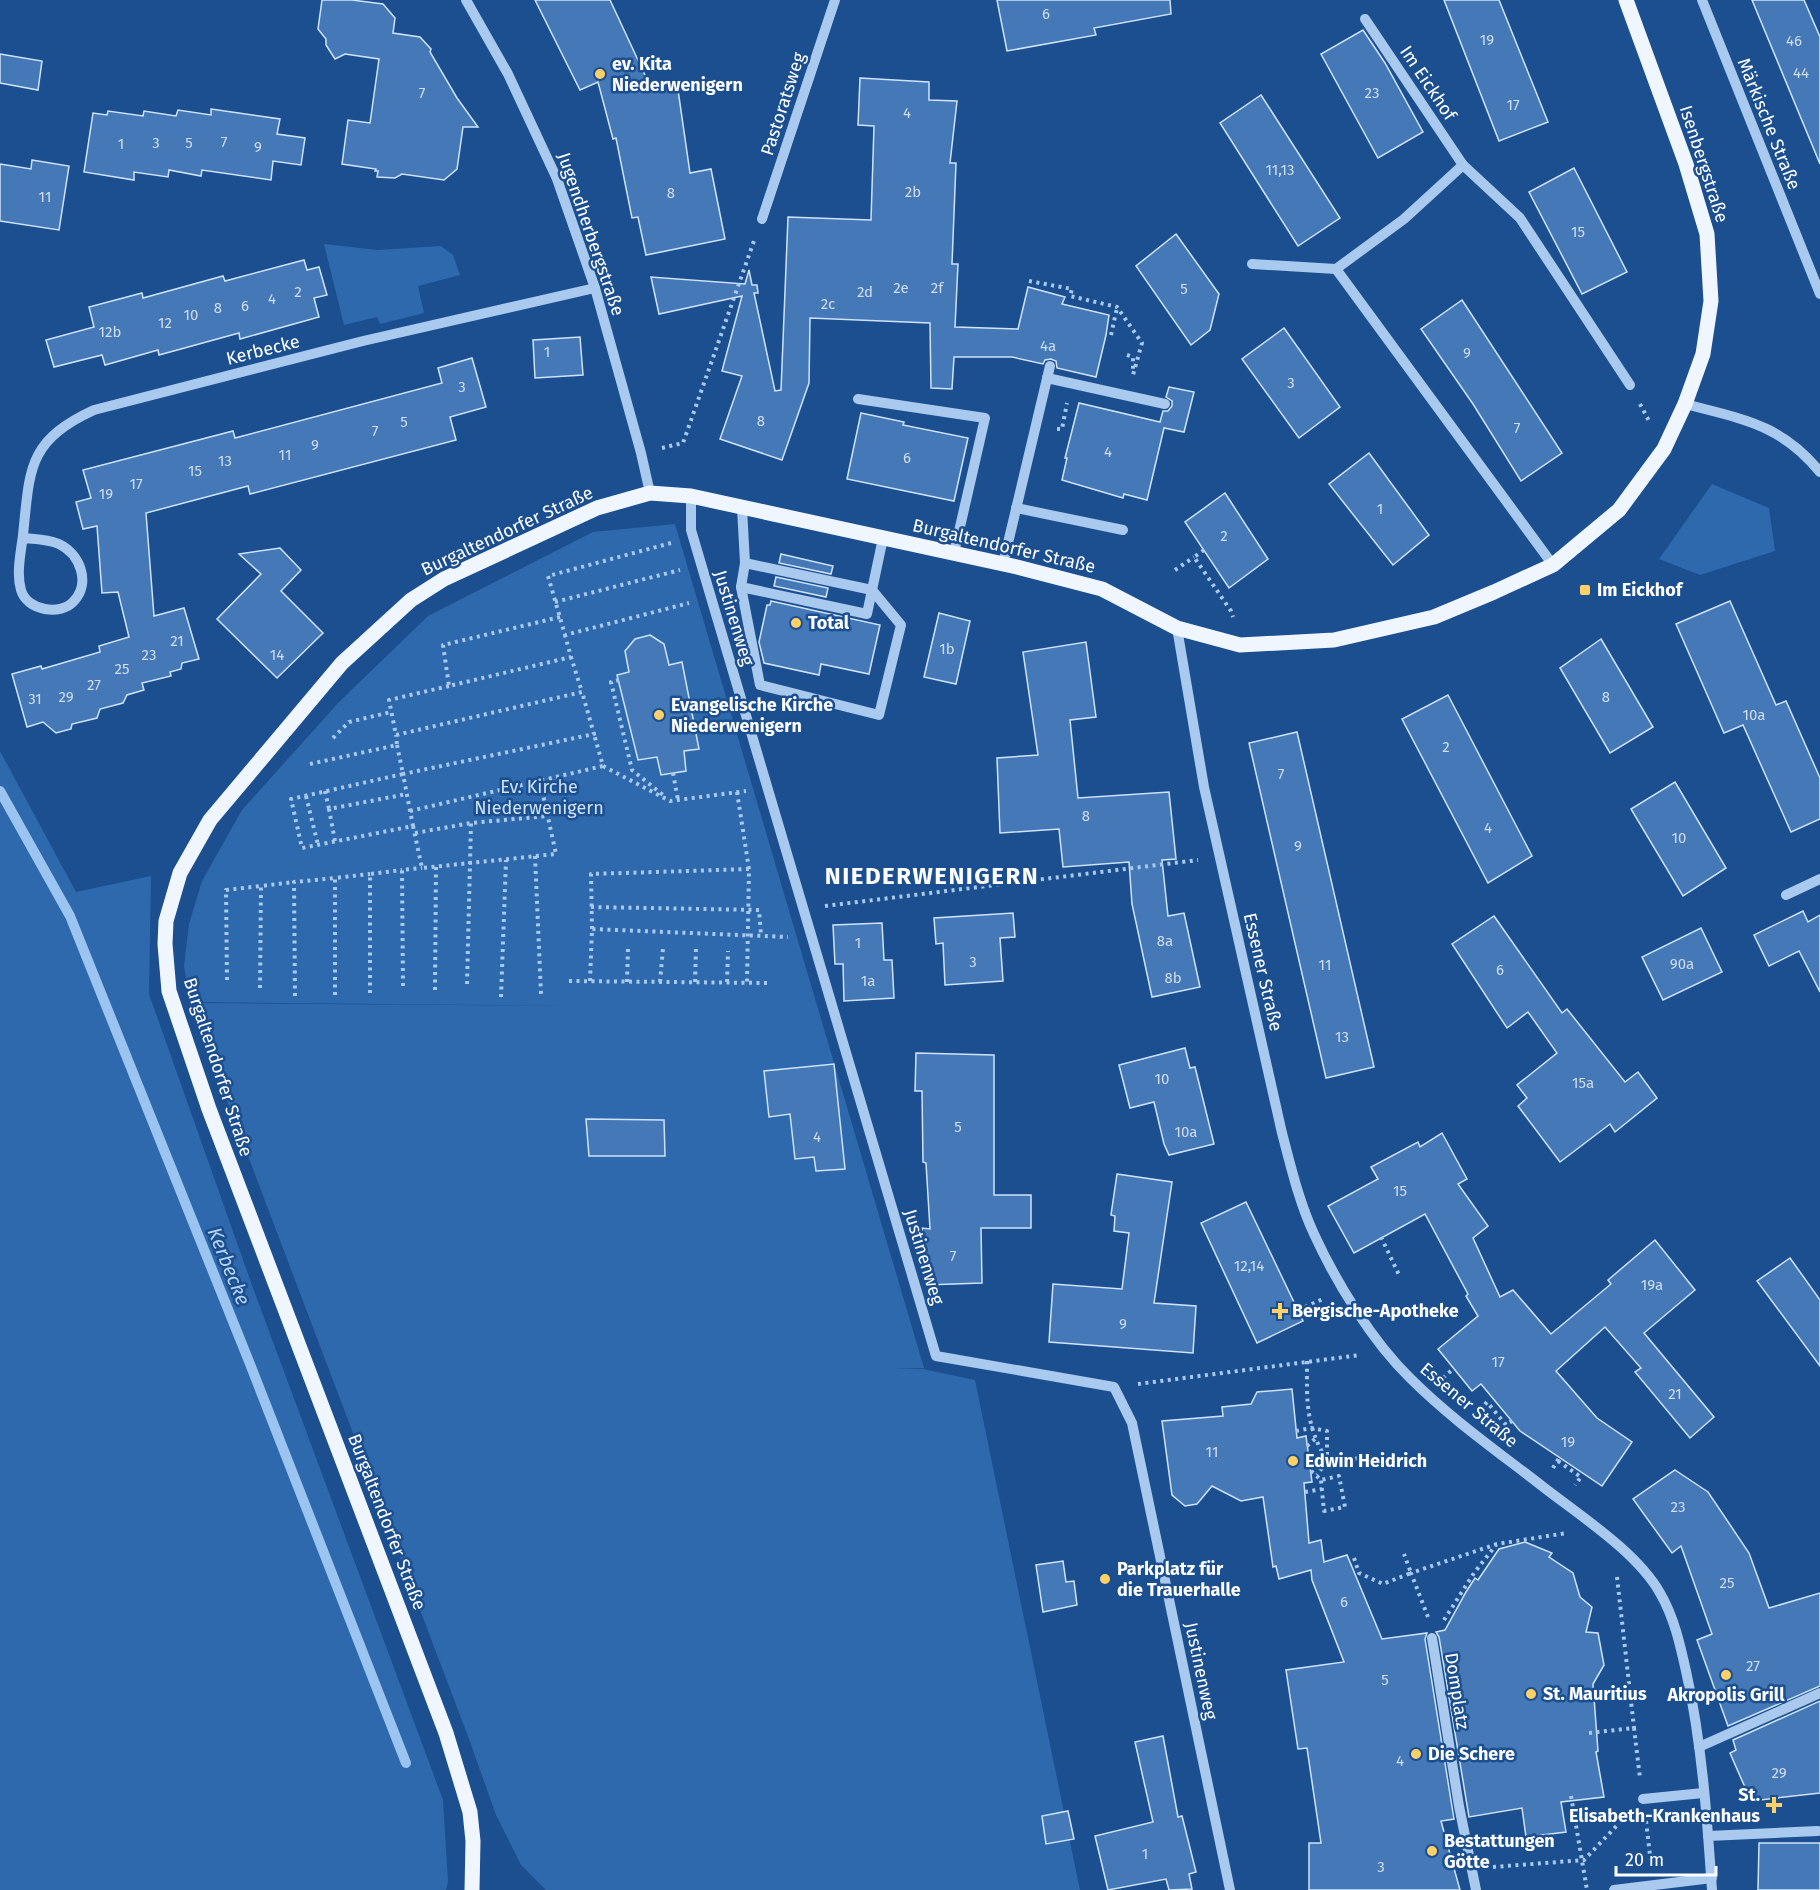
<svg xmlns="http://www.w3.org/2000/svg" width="1820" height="1890" viewBox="0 0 1820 1890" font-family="'Fira Sans',sans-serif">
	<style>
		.green { fill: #2e69ad }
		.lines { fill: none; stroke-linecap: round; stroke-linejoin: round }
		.stream { stroke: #9cc4f0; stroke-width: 10 }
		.building { fill: #4478b7; stroke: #cfe3fa; stroke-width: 1.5 }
		.path { stroke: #a9c9ee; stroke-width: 4; stroke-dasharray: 3 4.5; stroke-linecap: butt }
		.minor { stroke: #a9c9ee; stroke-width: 10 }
		.major { stroke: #f0f6ff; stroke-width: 15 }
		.poi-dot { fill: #ffd166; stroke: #1b4f8f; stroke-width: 2 }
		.labels { text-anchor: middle; stroke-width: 5; stroke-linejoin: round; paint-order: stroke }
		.number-label { font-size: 15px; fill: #d0dded }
		.poi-label { font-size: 18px; font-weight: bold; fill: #fff; stroke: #1b4f8f; text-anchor: start }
		.street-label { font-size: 18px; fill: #fff; stroke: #1b4f8f }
		.park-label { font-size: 18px; fill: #cfe3fa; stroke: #1b4f8f }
		.water-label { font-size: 20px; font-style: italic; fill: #b5d3f5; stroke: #1b4f8f }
		.district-label { font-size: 24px; font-weight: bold; letter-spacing: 1.5px; fill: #fff; stroke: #1b4f8f }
	</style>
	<rect width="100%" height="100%" fill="#1b4f8f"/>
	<g class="green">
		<polygon points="324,244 378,250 441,246 453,255 460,275 418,286 424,313 380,324 377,317 344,325"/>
		<polygon points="1712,484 1769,508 1775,551 1700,575 1659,559"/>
		<polygon points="675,524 924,1368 893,1369 923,1369 975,1380 1080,1890 546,1890 521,1865 496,1815 469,1739 190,1003 570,1006 190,1002 184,966 189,924 202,881 242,810 339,702 428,616 593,532"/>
		<polygon points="0,751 76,892 151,876 149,994 253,1288 443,1800 448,1882 446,1890 0,1890"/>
	</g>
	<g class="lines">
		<polyline class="stream" points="0,791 70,916 250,1364 406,1763"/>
	</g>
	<g class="building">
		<polygon points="322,0 352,0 383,4 395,18 393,33 420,37 431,49 430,52 457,98 478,127 463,127 457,169 444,180 402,174 395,178 377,177 378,171 375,171 376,169 342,164 348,120 370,123 379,59 345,54 335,59 326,45 326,39 318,29"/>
		<polygon points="535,0 610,0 651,88 677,83 690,173 711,169 725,239 646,255 638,217 632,218 616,138 613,139 598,82 580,90"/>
		<polygon points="997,0 1170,0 1171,14 1094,28 1096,35 1007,51"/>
		<polygon points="1444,0 1499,0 1548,122 1499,141"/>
		<polygon points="1752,0 1804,0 1820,37 1820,164"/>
		<polygon points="1363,30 1385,63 1423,132 1378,158 1321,54"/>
		<polygon points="0,54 42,61 38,90 0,83"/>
		<polygon points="860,78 929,82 929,100 957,101 950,163 956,163 952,264 958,264 955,327 1018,329 1028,287 1065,297 1062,304 1109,315 1106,335 1096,377 1057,368 1056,361 1051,359 1045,360 1043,364 1012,357 954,357 952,389 931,388 930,323 810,318 809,383 782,460 720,439 742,376 722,371 742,296 659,314 651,277 745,284 749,270 752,285 757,285 758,293 754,293 775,391 781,390 788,217 871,220 874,126 858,125"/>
		<polygon points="1261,95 1340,218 1298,246 1220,123"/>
		<polygon points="211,109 280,119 277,134 305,138 301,165 273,161 271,180 202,170 201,176 169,170 168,177 134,172 134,180 84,172 93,113 107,115 108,111 143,116 144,111 176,116 178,110 211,115"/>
		<polygon points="32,160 69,166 59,230 0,221 0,164 31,169"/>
		<polygon points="1574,168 1627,272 1582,294 1529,192"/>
		<polygon points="1176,234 1219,294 1210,330 1191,345 1136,266"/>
		<polygon points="304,260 307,270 319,267 327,295 314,298 319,317 240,339 239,333 159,355 158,350 105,365 102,355 54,367 46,340 94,327 89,307 142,293 143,298 223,276 225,281"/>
		<polygon points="1462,300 1562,453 1521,481 1473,404 1421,329"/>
		<polygon points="1284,328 1340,407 1299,438 1242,359"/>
		<polygon points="580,337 583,375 535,378 533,340"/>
		<polygon points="472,358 486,407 450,417 456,440 250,494 248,486 146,513 154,616 184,608 199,659 182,663 181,669 170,672 171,676 142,683 144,690 127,695 123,703 100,709 97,718 72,724 71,729 56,733 43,722 27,727 12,674 41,666 42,669 100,652 99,646 129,637 118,592 102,593 97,526 83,529 76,502 91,498 83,470 233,431 235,438 442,383 438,368"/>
		<polygon points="1169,387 1194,392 1184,432 1164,428 1147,500 1124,494 1123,498 1062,480 1067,458 1065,458 1079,403 1160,422 1163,411 1168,411 1172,406 1172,401 1166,397"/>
		<polygon points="861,413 904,422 903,425 968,438 954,501 847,479"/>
		<polygon points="1369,453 1429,535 1393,565 1329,484"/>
		<polygon points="1225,493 1268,559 1229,588 1185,522"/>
		<polygon points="280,548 301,570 281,591 323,633 277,678 217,619 261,574 239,554"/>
		<polygon points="781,554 833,566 831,574 779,563"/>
		<polygon points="776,577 828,588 826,597 774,586"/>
		<polygon points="771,601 880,625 869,674 821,664 819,675 764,663 759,642 767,605 770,605"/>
		<polygon points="1730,601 1776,705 1786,701 1820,778 1820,819 1791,832 1743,725 1724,733 1676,624"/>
		<polygon points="939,613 970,621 956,684 924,677"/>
		<polygon points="650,635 664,644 669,665 682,662 699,749 684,751 686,771 661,775 657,757 638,760 617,675 629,672 625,651 635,639"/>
		<polygon points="1601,639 1653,727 1610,753 1560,668"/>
		<polygon points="1086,642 1096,717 1070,720 1078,798 1169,792 1176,859 1162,860 1168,916 1184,913 1200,987 1152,997 1132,904 1129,862 1063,867 1059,829 1000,833 997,758 1038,755 1023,652"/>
		<polygon points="1448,695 1532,856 1488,883 1402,719"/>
		<polygon points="1297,732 1374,1067 1326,1078 1249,743"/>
		<polygon points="1675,782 1726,868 1683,896 1631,809"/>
		<polygon points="1803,911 1808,922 1820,915 1820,992 1799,951 1769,966 1754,935"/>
		<polygon points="1013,913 1015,937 1000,938 1003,981 945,985 943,943 936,944 934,918"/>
		<polygon points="1494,916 1562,1013 1567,1009 1625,1082 1638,1072 1657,1098 1615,1132 1610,1124 1560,1162 1518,1106 1527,1098 1517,1085 1557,1053 1528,1012 1507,1028 1452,944"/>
		<polygon points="882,923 884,960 892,960 894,998 844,1001 843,964 835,964 833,925"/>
		<polygon points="1701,928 1722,972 1663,1000 1642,957"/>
		<polygon points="1185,1048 1190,1068 1195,1067 1214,1144 1169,1155 1164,1144 1154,1102 1130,1108 1119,1065"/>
		<polygon points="916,1053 994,1055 994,1195 1031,1195 1031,1228 981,1228 982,1283 925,1285 922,1228 930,1229 926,1163 923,1162 922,1091 915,1091"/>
		<polygon points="834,1064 845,1169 816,1171 814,1157 795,1159 790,1114 769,1117 764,1071"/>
		<polygon points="586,1119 664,1120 665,1156 589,1156"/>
		<polygon points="1442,1133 1467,1179 1458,1184 1488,1226 1473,1238 1500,1297 1513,1290 1551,1334 1611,1284 1608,1280 1655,1240 1695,1290 1644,1333 1714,1417 1690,1438 1635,1372 1641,1368 1605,1327 1556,1371 1597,1418 1632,1442 1602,1486 1520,1431 1481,1384 1472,1391 1438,1349 1478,1316 1466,1296 1468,1294 1425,1214 1354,1253 1328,1206 1378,1179 1371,1167 1418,1142 1420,1147"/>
		<polygon points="1117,1174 1172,1182 1154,1303 1196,1306 1193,1353 1049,1342 1053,1284 1122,1289 1129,1233 1114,1231 1115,1216 1111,1215"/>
		<polygon points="1246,1202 1303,1321 1257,1343 1201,1223"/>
		<polygon points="1790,1258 1820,1300 1820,1366 1757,1281"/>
		<polygon points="1292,1389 1297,1438 1306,1436 1312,1482 1304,1483 1309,1543 1321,1540 1324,1562 1347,1555 1382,1639 1427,1633 1425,1639 1454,1819 1441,1821 1460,1890 1309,1890 1309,1843 1321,1843 1307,1748 1298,1749 1286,1670 1344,1662 1312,1580 1311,1570 1279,1579 1276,1566 1273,1567 1263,1497 1241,1501 1212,1486 1197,1504 1185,1506 1172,1495 1162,1421 1223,1416 1222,1407 1251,1404 1257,1392"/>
		<polygon points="1675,1470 1708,1492 1749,1553 1769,1608 1820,1593 1820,1686 1728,1726 1697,1640 1712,1634 1681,1546 1672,1553 1633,1499"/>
		<polygon points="1525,1542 1552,1553 1549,1557 1573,1573 1580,1597 1592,1607 1586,1632 1598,1633 1604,1665 1593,1684 1598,1751 1596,1752 1604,1797 1561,1802 1566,1832 1526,1837 1522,1808 1469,1817 1439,1637 1436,1632 1445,1630 1466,1592 1475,1578 1478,1580 1499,1549"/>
		<polygon points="1063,1561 1066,1582 1074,1581 1077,1605 1043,1612 1036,1565"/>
		<polygon points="1820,1701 1820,1793 1751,1801 1730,1753 1736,1750 1733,1740"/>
		<polygon points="1163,1736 1178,1817 1182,1816 1196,1872 1189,1874 1192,1889 1169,1890 1166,1879 1108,1890 1095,1836 1153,1822 1135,1742"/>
		<polygon points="1068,1811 1074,1839 1046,1844 1042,1816"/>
		<polygon points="1759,1843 1820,1843 1820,1890 1758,1890"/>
	</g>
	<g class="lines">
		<g class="path">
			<polyline points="1029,281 1072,289 1070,296 1117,307 1142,343 1133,375"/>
			<polyline points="1111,335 1117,308"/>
			<polyline points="1127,355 1133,357 1133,371"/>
			<polyline points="1640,404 1649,421"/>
			<polyline points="1057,429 1062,429 1067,403"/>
			<polyline points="662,448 683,443 755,238"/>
			<polyline points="671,543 548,576 565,635 689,603"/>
			<polyline points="1204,550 1194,557 1231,611 1233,617"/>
			<polyline points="1175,570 1194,557"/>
			<polyline points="555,602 680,570"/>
			<polyline points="560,617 443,645 449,686 571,657 565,635"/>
			<polyline points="619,680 611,682 632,770 663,795"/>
			<polyline points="449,686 389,700 396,735 582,692 571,657"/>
			<polyline points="333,738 349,722 391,712"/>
			<polyline points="397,745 403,774 291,799 302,848 413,826 403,774 594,734 582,692"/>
			<polyline points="310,764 397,745 396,735"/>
			<polyline points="603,766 670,801 746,791"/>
			<polyline points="673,773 678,800"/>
			<polyline points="325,791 329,809"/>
			<polyline points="737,792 749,869 747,982"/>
			<polyline points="306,796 318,845"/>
			<polyline points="410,811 603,766 594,734"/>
			<polyline points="413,826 422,868 556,854 540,781"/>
			<polyline points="415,833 471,823 548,816"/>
			<polyline points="335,841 329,809 407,794"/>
			<polyline points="535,856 541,994"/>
			<polyline points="825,906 1198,860"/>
			<polyline points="591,907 759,910 761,935"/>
			<polyline points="592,929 591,874 749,869"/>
			<polyline points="227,980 226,890 261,886"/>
			<polyline points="569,981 767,983"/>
			<polyline points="590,981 592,929 788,937"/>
			<polyline points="627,982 628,948"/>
			<polyline points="660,982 663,948"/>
			<polyline points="695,982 696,948"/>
			<polyline points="727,982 728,951"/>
			<polyline points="467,984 471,823"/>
			<polyline points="403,986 402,870 422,868"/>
			<polyline points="260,988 261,886 294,882"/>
			<polyline points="435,990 436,867"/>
			<polyline points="370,993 370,874 402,870"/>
			<polyline points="335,995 335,878 370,874"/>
			<polyline points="295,996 294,882 335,878"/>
			<polyline points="501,997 506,860"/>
			<polyline points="1381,1237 1400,1277"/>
			<polyline points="1298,1310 1323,1299"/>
			<path d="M1307,1361c0,42 -2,62 20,100l-10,14"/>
			<polyline points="1443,1378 1453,1369"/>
			<polyline points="1138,1384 1360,1355"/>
			<polyline points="1480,1410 1487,1402 1506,1425 1512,1421"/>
			<polyline points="1296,1431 1311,1428 1327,1431 1327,1461 1372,1457"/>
			<polyline points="1307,1446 1315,1439"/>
			<polyline points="1558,1461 1581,1477 1575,1485"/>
			<polyline points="1553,1468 1559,1458"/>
			<polyline points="1311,1471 1321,1480 1339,1476 1345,1507 1324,1511 1321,1480"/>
			<polyline points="1305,1492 1322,1489"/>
			<polyline points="1354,1558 1359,1573 1383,1584 1411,1573 1404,1554"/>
			<polyline points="1617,1577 1634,1728"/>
			<polyline points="1428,1617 1411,1573 1497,1544 1567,1533"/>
			<polyline points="1444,1620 1474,1573 1496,1545"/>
			<polyline points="1589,1733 1634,1728 1640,1778"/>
			<polyline points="1571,1796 1587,1890"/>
			<polyline points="1646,1821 1651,1864"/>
			<polyline points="1493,1867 1584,1860 1628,1814"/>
		</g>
		<g class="minor">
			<polyline points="466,0 508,74 557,179 595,288 641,453 650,493"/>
			<polyline points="1702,0 1820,294"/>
			<polyline points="1365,19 1463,165"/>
			<polyline points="762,219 835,0"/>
			<polyline points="1252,264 1336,269"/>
			<polyline points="1047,378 1165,404"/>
			<polyline points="858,399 985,418 954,553"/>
			<path d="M1685,404c57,15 96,20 135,68"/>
			<polyline points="691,496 691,530 936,1356 1114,1387 1132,1423 1230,1890"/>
			<polyline points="742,508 745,563 872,590 883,538"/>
			<polyline points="1016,508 1123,530"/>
			<path d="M23,538c12,1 25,1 36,6 21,10 32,39 15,57 -13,15 -47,10 -53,-11 -5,-17 0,-38 2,-55 7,-66 4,-94 71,-125l269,-69 232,-53"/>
			<polyline points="745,563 741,587 867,614 872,590"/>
			<polyline points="1003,564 1050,366"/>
			<polyline points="1553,565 1336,269 1404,219 1463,165 1520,218 1630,385"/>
			<polyline points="741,587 760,685 879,715 901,625 872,590"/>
			<path d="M1177,628l27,159 78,346c9,34 17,69 32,101 22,48 58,107 96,144 40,40 87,73 132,108 37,29 95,66 118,107 14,24 20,51 26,78 16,72 21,146 26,219"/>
			<polyline points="1786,895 1820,879"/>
			<polyline points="1432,1638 1459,1806 1476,1890"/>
			<polyline points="1699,1747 1820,1693"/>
			<polyline points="1643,1799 1703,1793"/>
			<polyline points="1708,1836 1818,1831"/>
			<polyline points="1614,1890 1712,1878"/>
		</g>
		<polyline class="major" points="472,1890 473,1841 470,1812 446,1733 209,1109 169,991 165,944 166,921 180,873 210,820 342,663 411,600 444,579 597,508 650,493 691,496 1017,567 1102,589 1177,628 1240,645 1334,640 1434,617 1494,592 1553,565 1619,510 1664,449 1685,404 1703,354 1711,301 1707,234 1686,164 1626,0"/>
	</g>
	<g class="poi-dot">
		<circle cx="600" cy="74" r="6"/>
		<rect x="1579" y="584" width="12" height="12" rx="3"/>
		<circle cx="796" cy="623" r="6"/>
		<circle cx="659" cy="715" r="6"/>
		<path d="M1277 1302h6v6h6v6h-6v6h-6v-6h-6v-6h6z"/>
		<circle cx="1293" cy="1461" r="6"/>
		<circle cx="1105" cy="1579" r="6"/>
		<circle cx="1726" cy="1675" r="6"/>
		<circle cx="1531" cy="1694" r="6"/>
		<circle cx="1416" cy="1754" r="6"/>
		<path d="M1771 1796h6v6h6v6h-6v6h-6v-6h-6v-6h6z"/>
		<circle cx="1432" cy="1851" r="6"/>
	</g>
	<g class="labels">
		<g class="number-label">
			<text x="1046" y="19">6</text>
			<text x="1487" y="45">19</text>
			<text x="1794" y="46">46</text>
			<text x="1801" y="78">44</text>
			<text x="422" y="98">7</text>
			<text x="1372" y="98">23</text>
			<text x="1513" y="110">17</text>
			<text x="907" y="118">4</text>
			<text x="224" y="147">7</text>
			<text x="156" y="148">3</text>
			<text x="189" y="148">5</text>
			<text x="121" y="149">1</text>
			<text x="258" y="152">9</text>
			<text x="1280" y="175">11,13</text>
			<text x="913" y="197">2b</text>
			<text x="671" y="198">8</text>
			<text x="45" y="202">11</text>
			<text x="1578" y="237">15</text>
			<text x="901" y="293">2e</text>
			<text x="937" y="293">2f</text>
			<text x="1184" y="294">5</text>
			<text x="298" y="297">2</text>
			<text x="865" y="297">2d</text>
			<text x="272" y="304">4</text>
			<text x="828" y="309">2c</text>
			<text x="245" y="311">6</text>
			<text x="218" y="313">8</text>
			<text x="191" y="320">10</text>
			<text x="165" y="328">12</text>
			<text x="110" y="337">12b</text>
			<text x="1048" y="351">4a</text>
			<text x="547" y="357">1</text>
			<text x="1467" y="358">9</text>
			<text x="1291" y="388">3</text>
			<text x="462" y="392">3</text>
			<text x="761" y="426">8</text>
			<text x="404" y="427">5</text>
			<text x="1517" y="433">7</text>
			<text x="375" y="436">7</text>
			<text x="315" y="450">9</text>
			<text x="1108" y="457">4</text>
			<text x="285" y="460">11</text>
			<text x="907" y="463">6</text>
			<text x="225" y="466">13</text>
			<text x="195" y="476">15</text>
			<text x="136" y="489">17</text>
			<text x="106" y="499">19</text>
			<text x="1380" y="514">1</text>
			<text x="1224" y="541">2</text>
			<text x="177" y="646">21</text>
			<text x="947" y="654">1b</text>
			<text x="149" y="660">23</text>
			<text x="277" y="660">14</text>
			<text x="122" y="674">25</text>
			<text x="94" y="690">27</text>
			<text x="66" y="702">29</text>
			<text x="1606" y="702">8</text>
			<text x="35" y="704">31</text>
			<text x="1754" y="720">10a</text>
			<text x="1446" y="752">2</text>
			<text x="1281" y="779">7</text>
			<text x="1086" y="821">8</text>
			<text x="1488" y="833">4</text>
			<text x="1679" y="843">10</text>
			<text x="1298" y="851">9</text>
			<text x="1165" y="946">8a</text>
			<text x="858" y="948">1</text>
			<text x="973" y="967">3</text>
			<text x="1682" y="969">90a</text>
			<text x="1325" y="970">11</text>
			<text x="1500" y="975">6</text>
			<text x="1173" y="983">8b</text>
			<text x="868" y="986">1a</text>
			<text x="1342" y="1042">13</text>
			<text x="1162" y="1084">10</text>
			<text x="1583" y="1088">15a</text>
			<text x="958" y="1132">5</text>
			<text x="1186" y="1137">10a</text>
			<text x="817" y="1142">4</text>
			<text x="1400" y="1196">15</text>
			<text x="953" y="1261">7</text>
			<text x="1249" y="1271">12,14</text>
			<text x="1652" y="1290">19a</text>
			<text x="1123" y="1329">9</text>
			<text x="1498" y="1367">17</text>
			<text x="1675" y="1399">21</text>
			<text x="1568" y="1447">19</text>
			<text x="1212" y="1457">11</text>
			<text x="1678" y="1512">23</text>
			<text x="1727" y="1588">25</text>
			<text x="1344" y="1607">6</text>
			<text x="1753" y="1671">27</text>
			<text x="1385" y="1685">5</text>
			<text x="1400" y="1766">4</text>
			<text x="1779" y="1778">29</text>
			<text x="1145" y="1859">1</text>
			<text x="1381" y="1872">3</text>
		</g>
		<g class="poi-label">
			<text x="612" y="70">ev. Kita<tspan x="612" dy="21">Niederwenigern</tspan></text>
			<text x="1597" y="596">Im Eickhof</text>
			<text x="808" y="629">Total</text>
			<text x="671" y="711">Evangelische Kirche<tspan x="671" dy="21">Niederwenigern</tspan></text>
			<text x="1292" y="1317">Bergische-Apotheke</text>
			<text x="1305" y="1467">Edwin Heidrich</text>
			<text x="1117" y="1575">Parkplatz für<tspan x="1117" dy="21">die Trauerhalle</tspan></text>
			<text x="1543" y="1700">St. Mauritius</text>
			<text x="1726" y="1701" text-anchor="middle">Akropolis Grill</text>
			<text x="1428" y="1760">Die Schere</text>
			<text x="1760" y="1801" text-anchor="end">St.<tspan x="1760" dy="21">Elisabeth-Krankenhaus</tspan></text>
			<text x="1444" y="1847">Bestattungen<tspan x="1444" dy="21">Götte</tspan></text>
		</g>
		<g class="street-label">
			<text transform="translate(1428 83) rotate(56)" y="6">Im Eickhof</text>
			<text transform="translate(783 104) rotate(-72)" y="6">Pastoratsweg</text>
			<text transform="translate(1769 124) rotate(68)" y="6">Märkische Straße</text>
			<text transform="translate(1704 164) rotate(72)" y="6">Isenbergstraße</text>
			<text transform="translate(591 234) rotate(71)" y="6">Jugendherbergstraße</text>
			<text transform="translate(263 350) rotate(-14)" y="6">Kerbecke</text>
			<text transform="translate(507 531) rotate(-25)" y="6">Burgaltendorfer Straße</text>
			<text transform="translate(1004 546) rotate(13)" y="6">Burgaltendorfer Straße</text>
			<text transform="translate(734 618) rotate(73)" y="6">Justinenweg</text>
			<text transform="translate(1263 972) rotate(77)" y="6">Essener Straße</text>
			<text transform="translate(218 1067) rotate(72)" y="6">Burgaltendorfer Straße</text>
			<text transform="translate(924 1257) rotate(73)" y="6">Justinenweg</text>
			<text transform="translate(1469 1405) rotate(40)" y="6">Essener Straße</text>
			<text transform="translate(387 1522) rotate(69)" y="6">Burgaltendorfer Straße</text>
			<text transform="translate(1201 1671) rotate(78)" y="6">Justinenweg</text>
			<text transform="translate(1457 1691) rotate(81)" y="6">Domplatz</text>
		</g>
		<g class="park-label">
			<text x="539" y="793">Ev. Kirche<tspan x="539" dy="21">Niederwenigern</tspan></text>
		</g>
		<g class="water-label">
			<text transform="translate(229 1266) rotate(68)" y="7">Kerbecke</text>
		</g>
		<g class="district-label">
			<text x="932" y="884">NIEDERWENIGERN</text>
		</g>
	</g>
	<path d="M1616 1866v9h100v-9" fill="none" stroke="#ffffff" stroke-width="3"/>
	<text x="1625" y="1866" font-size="18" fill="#ffffff" stroke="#1b4f8f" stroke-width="4.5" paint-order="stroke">20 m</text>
</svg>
